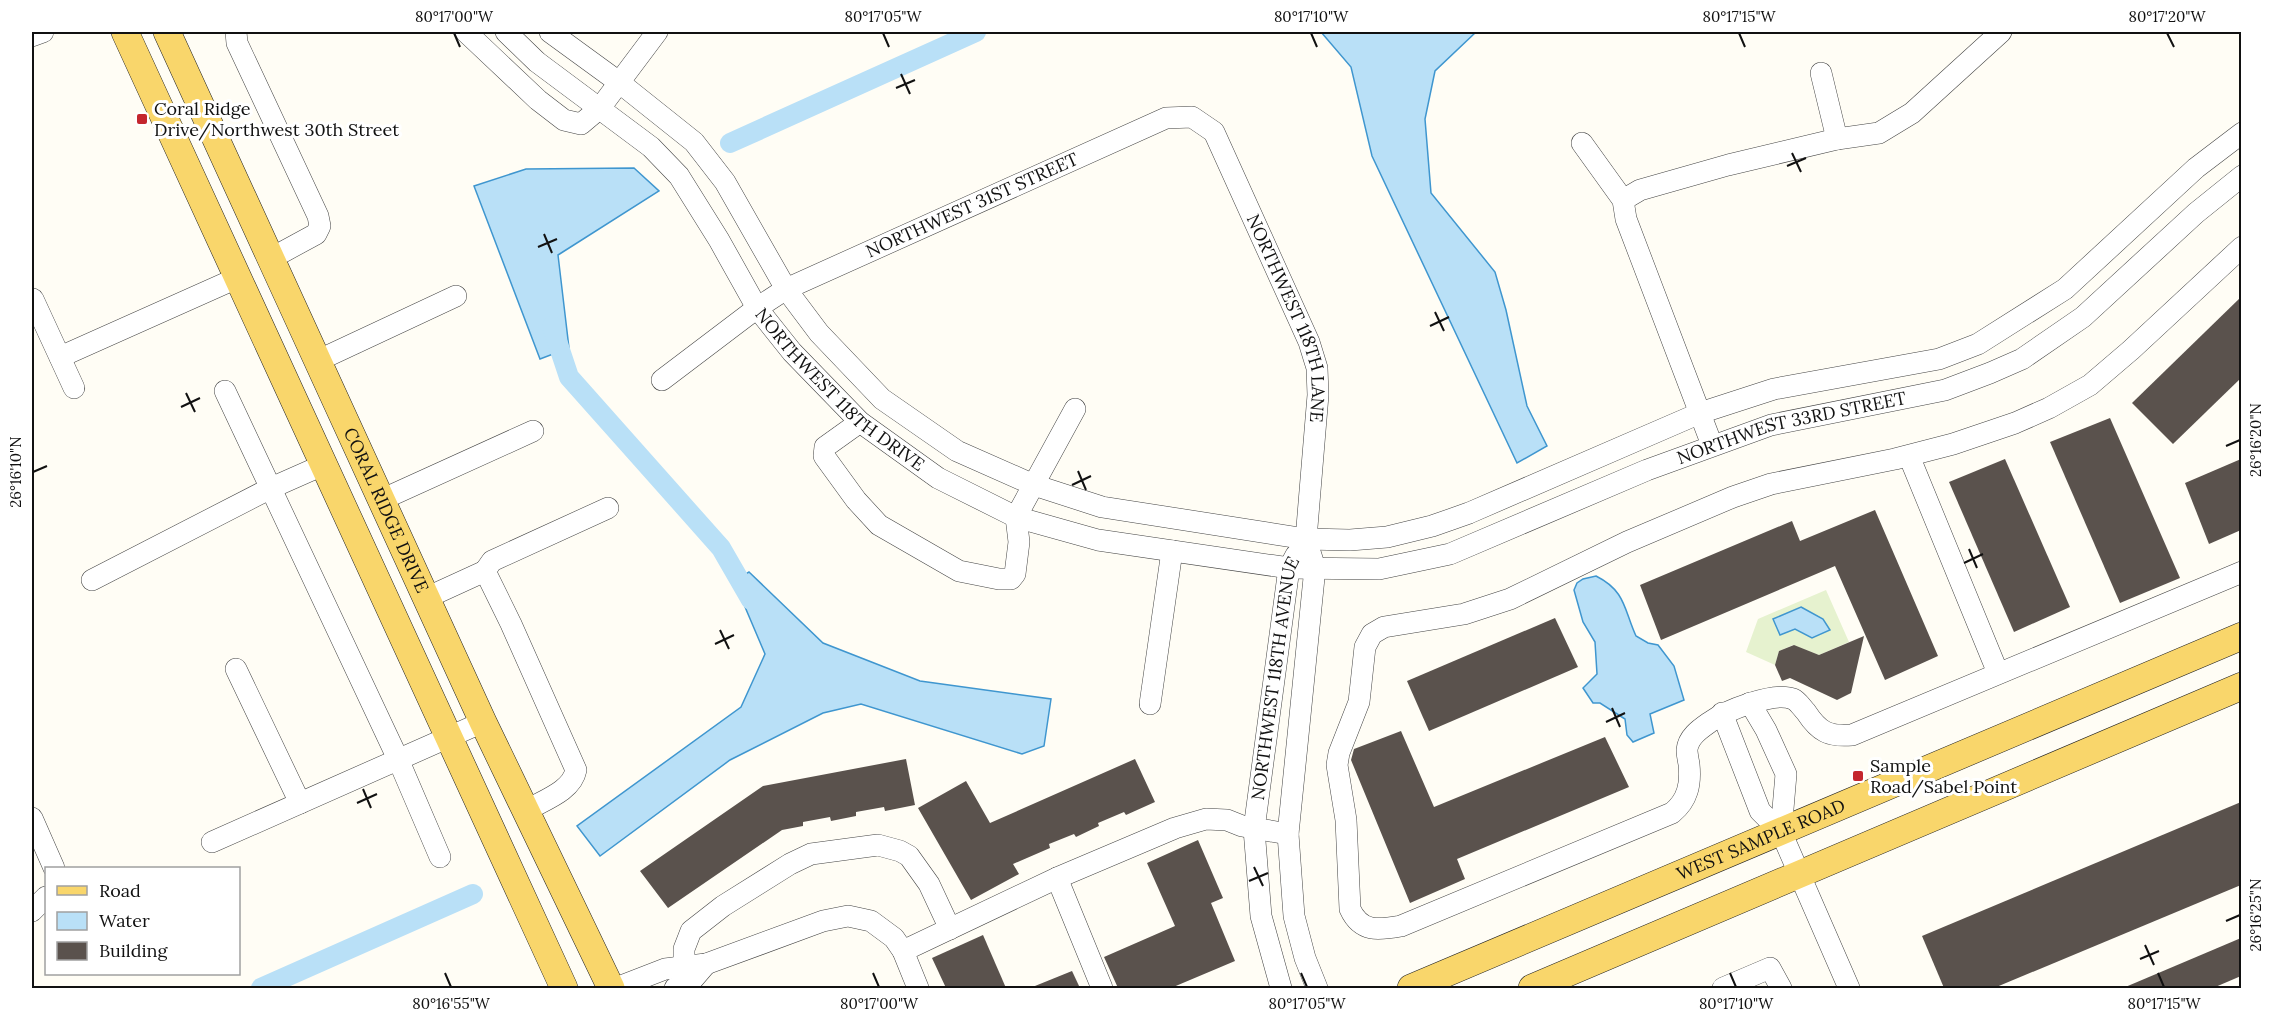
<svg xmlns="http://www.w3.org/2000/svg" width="2273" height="1020" viewBox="0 0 2273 1020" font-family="Lora,serif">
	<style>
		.pitch { fill: #e6f2cf }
		.water { fill: #b9e0f7; stroke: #3f96cf; stroke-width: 1.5 }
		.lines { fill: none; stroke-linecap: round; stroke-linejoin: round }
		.canal { stroke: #b9e0f7; stroke-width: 20 }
		.building { fill: #5a524d }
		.minor-casing { stroke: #444; stroke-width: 22 }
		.major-casing { stroke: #222; stroke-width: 28 }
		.minor { stroke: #fff; stroke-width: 21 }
		.major { stroke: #f9d66b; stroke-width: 27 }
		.ticks { fill: none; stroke: #111; stroke-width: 2 }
		.poi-dot { fill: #c4262e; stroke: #fff; stroke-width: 2 }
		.labels { text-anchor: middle; stroke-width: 6; stroke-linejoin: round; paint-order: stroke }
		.poi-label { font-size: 18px; fill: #111; stroke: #fff; text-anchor: start }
		.street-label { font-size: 18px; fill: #111; stroke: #fff }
		.neatline { fill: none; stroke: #111; stroke-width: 2 }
		.ticks-label { font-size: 15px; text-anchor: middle; fill: #111 }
	</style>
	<rect width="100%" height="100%" fill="#fffdf5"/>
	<polygon class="pitch" points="1826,590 1849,642 1819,655 1793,645 1779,651 1775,665 1746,652 1758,619"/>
	<g class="water">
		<polygon points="1321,32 1476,32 1435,71 1425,119 1431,193 1495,272 1506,310 1527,406 1547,446 1517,463 1372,156 1351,67"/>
		<polygon points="634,168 659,191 558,255 569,348 540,359 474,186 526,169"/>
		<polygon points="749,572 823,643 920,681 1051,699 1044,746 1022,754 861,704 823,713 730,760 600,856 577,826 741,707 765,654 734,581"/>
		<path d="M1596,576c30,15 28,34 40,60l12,7 10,2 16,21 10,34 -34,14 4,19 -21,9 -6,-7 -2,-16 -25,-16h-7l-10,-15 14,-14 -2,-32 -12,-20 -9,-32 3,-7 6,-4z"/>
		<polygon points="1801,607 1823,619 1830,630 1812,638 1795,629 1780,635 1773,619"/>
	</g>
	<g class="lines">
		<g class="canal">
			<polyline points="730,143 976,32"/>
			<polyline points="552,326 569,377 721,548 751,600"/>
			<polyline points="261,988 473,894"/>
		</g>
	</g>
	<g class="building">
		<polygon points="2241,297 2241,378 2173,444 2132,403"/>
		<polygon points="2110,418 2180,578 2120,603 2050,442"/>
		<polygon points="2005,459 2070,607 2014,632 1949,482"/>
		<polygon points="2241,459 2241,530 2209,544 2185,483"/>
		<polygon points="1875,510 1938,656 1885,680 1835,566 1661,640 1640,585 1792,521 1800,541"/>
		<polygon points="1555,618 1578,667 1429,731 1407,681"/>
		<polygon points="1864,636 1851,693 1837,700 1790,678 1782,681 1775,665 1779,651 1794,645 1819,655"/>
		<polygon points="1401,731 1434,807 1605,737 1629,787 1457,859 1465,879 1410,903 1351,760 1354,749"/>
		<polygon points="906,759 915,805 885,811 884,807 856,812 856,816 831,821 830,817 803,822 803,826 782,830 668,908 640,871 763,786"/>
		<polygon points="1135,759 1155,802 1126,815 1124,812 1098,823 1099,826 1076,837 1074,834 1049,844 1050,848 1013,864 1019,874 971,900 918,808 966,781 990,823"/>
		<polygon points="2241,802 2241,885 1994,988 1944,988 1922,936"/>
		<polygon points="1198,840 1223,898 1211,903 1235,961 1171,988 1118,988 1104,957 1175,926 1147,863"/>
		<polygon points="983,935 1006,988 946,988 932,958"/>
		<polygon points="2241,938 2241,976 2213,988 2123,988"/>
		<polygon points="1072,971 1080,988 1030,988"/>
	</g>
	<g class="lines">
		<defs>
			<g id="minor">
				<polyline points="236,32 237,43 318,216 320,226 316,234 270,259"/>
				<polyline points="466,32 538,100 564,120 581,124 600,108 657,32"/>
				<path id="s1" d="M506,32l31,30 114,85 28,29 40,64 38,68 35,44 68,70 78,56 78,39 82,23 191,28 90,1 71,-15 197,-84 124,-45 174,-35 45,-17 32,-14 61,-42 113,-104 46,-37"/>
				<polyline points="550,32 620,83 694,142 725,182 786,289 819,333 882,399 957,451 1034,485 1102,507 1306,539 1350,540 1387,537 1432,526 1469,513 1700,413 1774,389 1939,359 1978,344 2065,289 2196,168 2242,133"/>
				<polyline points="32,36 43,32"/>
				<polyline points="1821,73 1837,139"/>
				<polyline points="1582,143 1623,200 1626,219 1712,445"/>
				<polyline points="1623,200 1640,190 1728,165 1837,139 1879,133 1912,113 2001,32"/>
				<path d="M2242,247l-111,103 -41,35 -41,23 -34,15 -62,21 -58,15 -124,25 -38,13 -106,45 -117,57 -46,15 -80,13 -12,7 -7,13 -6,55 -20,51 -2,12 9,55 4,89c11,24 29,21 51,17l271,-113c16,-13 19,-29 17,-49 -1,-5 -2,-10 -2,-14 1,-13 13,-21 23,-28 15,-11 64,-31 83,-23 5,2 9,9 13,13 13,20 23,25 46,23l390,-163"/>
				<polyline points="33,299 74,388"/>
				<polyline points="60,357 237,278"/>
				<polyline points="317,361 456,296"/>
				<path id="s2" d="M662,380l95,-72 29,-19 380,-171 26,-1 22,15 95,210 8,26 1,27 -12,144 9,29 -27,266 6,82 11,42 12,30"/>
				<polyline points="225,391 398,759 440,857"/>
				<polyline points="860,422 825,447 824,456 856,500 879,525 959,571 999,579 1011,579 1015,574 1019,542 1016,517 1075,409"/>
				<polyline points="1909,456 1998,673"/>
				<polyline points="381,500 533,431"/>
				<polyline points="485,571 492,561 608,508"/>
				<polyline points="92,580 271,488 323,465"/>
				<path d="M426,598l59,-27 26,53 65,146c-4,21 -32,30 -49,40"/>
				<polyline points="236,669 300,803"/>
				<polyline points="1750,703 1766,730 1786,774 1781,832"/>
				<polyline points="1150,704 1172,551"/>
				<polyline points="1722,713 1760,811 1781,832 1849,988"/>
				<polyline points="32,818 54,868"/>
				<polyline points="212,842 483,722"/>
				<polyline points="1057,878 1102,988"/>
				<polyline points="32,911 46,897"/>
				<polyline points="903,951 1057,878 1175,828 1206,819 1227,820 1242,826 1288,834"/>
				<polyline points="684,967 684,949 691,931 723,906 790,864 811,854 878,845 900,851 909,856 929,884 950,929"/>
				<polyline points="616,988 665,969 706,964 823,921 848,916 871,921 894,938 903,951 918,988"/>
				<polyline points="675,988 694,978 706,964"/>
				<path id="s3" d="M1281,988l-20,-72 -7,-87 35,-261 7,-13"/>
				<polyline points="1723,988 1770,968 1781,988"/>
			</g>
			<g id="major">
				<polyline points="125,32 564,988"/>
				<path id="s4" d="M167,32l316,690 128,266"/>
				<path id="s5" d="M1411,988l831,-352"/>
				<polyline points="1532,988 2242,686"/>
			</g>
		</defs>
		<use href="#minor" class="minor-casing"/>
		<use href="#major" class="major-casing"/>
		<use href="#minor" class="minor"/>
		<use href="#major" class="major"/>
	</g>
	<path class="ticks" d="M454,33l6,14M883,33l6,14M1311,33l6,14M1739,33l6,14M2167,33l7,14M901,74l9,20M896,88l19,-8M1792,153l9,19M1787,166l19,-8M544,234l8,19M538,247l19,-8M1435,312l9,19M1430,326l19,-9M186,393l9,19M181,407l19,-9M2226,446l14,-6M1078,471l8,19M33,472l14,-6M1072,485l19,-9M1969,549l8,19M1964,563l19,-9M720,630l9,19M715,644l19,-9M1612,708l8,19M1606,722l19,-9M363,789l8,19M357,803l20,-9M1254,867l9,19M1249,881l19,-8M2226,921l14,-6M2145,945l9,20M2140,959l19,-8M445,973l6,14M873,973l6,14M1301,973l6,14M1730,973l6,14M2158,973l6,14"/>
	<g class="poi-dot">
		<rect x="136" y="113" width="12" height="12" rx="3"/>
		<rect x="1852" y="770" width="12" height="12" rx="3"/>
	</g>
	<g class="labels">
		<g class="poi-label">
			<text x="154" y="115">Coral Ridge<tspan x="154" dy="21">Drive/Northwest 30th Street</tspan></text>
			<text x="1870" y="772">Sample<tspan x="1870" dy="21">Road/Sabel Point</tspan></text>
		</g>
		<g class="street-label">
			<text dy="6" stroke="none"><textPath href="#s2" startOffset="358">NORTHWEST 31ST STREET</textPath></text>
			<text dy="6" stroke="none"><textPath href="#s2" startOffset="825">NORTHWEST 118TH LANE</textPath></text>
			<text dy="6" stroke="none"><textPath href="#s1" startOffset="496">NORTHWEST 118TH DRIVE</textPath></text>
			<text dy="6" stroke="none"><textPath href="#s1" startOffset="1522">NORTHWEST 33RD STREET</textPath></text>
			<text dy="6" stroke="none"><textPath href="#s4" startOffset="526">CORAL RIDGE DRIVE</textPath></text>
			<text dy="6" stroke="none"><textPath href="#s3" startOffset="314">NORTHWEST 118TH AVENUE</textPath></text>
			<text dy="6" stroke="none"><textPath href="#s5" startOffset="380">WEST SAMPLE ROAD</textPath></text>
		</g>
	</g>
	<rect width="2273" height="1020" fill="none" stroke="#ffffff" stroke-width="66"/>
	<rect x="45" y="867" width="195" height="108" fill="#ffffff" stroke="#a0a0a0" stroke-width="1.5"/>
	<rect x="57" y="886" width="30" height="9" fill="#f9d66b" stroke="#a0a0a0" stroke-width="1.5"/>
	<text x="99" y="897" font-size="18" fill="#111111">Road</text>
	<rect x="57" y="912" width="30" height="18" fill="#b9e0f7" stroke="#a0a0a0" stroke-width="1.5"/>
	<text x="99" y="927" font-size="18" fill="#111111">Water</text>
	<rect x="57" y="942" width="30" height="18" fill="#5a524d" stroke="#a0a0a0" stroke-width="1.5"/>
	<text x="99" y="957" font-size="18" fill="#111111">Building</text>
	<rect x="33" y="33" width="2207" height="954" class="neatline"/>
	<g class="ticks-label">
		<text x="454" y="22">80°17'00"W</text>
		<text x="883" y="22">80°17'05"W</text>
		<text x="1311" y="22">80°17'10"W</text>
		<text x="1739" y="22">80°17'15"W</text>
		<text x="2167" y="22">80°17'20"W</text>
		<text transform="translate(2256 440) rotate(-90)" y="5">26°16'20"N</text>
		<text transform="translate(16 472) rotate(-90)" y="5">26°16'10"N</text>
		<text transform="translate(2256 915) rotate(-90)" y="5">26°16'25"N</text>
		<text x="451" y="1009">80°16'55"W</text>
		<text x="879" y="1009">80°17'00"W</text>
		<text x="1307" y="1009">80°17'05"W</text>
		<text x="1736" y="1009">80°17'10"W</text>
		<text x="2164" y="1009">80°17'15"W</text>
	</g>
</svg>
